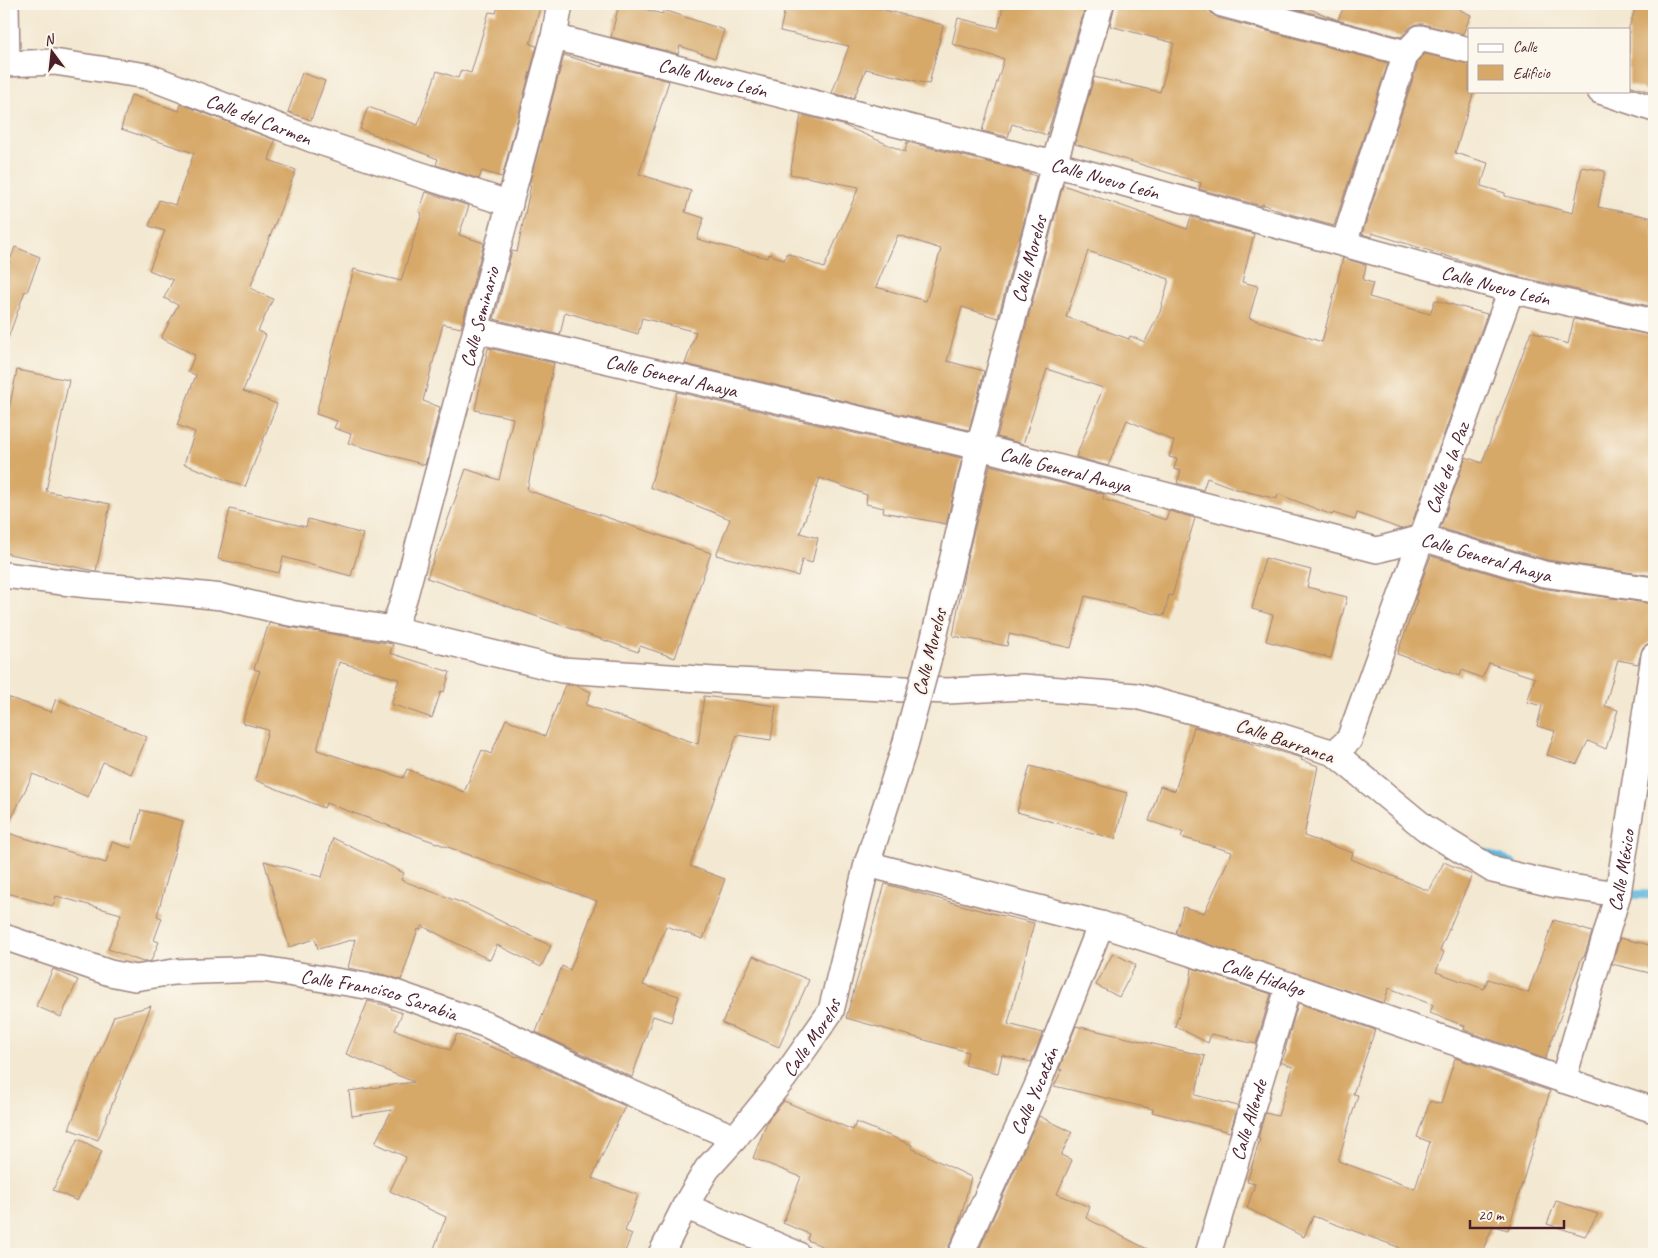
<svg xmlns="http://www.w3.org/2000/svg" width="1658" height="1258" viewBox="0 0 1658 1258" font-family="Caveat,sans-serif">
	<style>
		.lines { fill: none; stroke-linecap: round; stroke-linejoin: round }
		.stream { stroke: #61b7de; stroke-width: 9 }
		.building { fill: #d7a969; fill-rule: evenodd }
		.minor-casing { stroke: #9e847e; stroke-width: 28 }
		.minor { stroke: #fff; stroke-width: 25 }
		.minor-bridge-casing { stroke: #9e847e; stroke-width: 28; stroke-linecap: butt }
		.minor-bridge { stroke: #fff; stroke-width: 25 }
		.labels { text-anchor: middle; stroke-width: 4.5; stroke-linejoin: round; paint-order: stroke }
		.street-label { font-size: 20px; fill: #4a1f2b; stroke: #fbf7ec }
	</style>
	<rect width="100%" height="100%" fill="#fbf7ec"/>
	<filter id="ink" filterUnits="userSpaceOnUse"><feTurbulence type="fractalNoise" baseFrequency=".02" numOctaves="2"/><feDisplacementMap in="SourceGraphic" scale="10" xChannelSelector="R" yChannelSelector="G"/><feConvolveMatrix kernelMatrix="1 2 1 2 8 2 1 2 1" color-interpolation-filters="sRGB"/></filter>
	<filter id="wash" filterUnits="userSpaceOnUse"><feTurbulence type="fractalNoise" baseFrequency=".0096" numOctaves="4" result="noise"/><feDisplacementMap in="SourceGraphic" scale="20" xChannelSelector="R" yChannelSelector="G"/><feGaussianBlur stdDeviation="1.12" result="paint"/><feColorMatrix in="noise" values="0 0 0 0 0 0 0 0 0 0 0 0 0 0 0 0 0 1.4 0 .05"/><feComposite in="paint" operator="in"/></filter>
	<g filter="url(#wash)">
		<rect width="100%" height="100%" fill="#f3e8d1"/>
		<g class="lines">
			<g class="stream">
				<polyline points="1485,853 1512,863"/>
				<polyline points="1621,894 1654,895"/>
			</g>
		</g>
		<g id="blocks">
			<g class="building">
				<polygon points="499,4 526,4 540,7 530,44 537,46 502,177 482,171 479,179 436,165 438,159 360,129 368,107 418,125 437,71 458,78 461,70 471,73 489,12 496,13"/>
				<polygon points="619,4 626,4 662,14 664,10 724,30 715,58 680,46 678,54 611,37"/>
				<polygon points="786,4 862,4 943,25 929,84 866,69 854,98 832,93 849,46 780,31"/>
				<polygon points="1004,4 1086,4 1047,135 1012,124 1008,137 982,131 1004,59 952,44 958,18 998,28"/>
				<polygon points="1115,4 1208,4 1208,8 1212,14 1218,18 1388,63 1334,226 1283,212 1262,204 1262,206 1199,189 1201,183 1075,144 1094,77 1160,92 1174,43 1110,26"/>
				<polygon points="1277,4 1297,4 1338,20 1345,4 1462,4 1460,10 1471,15 1463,34 1423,24 1416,24 1409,28 1401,37"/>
				<polygon points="1637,4 1654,4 1654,93 1629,85 1629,27"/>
				<polygon points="1425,54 1469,64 1469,91 1474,91 1455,153 1488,163 1481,186 1505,193 1505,196 1573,213 1582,167 1605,171 1598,207 1654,218 1654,307 1502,273 1372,233 1372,237 1362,234 1419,60"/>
				<path d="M564,55l39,12v-3l66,17 -30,93 52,17 -6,21 19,6 -7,21 70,19 2,-4 15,6 3,-7 37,15 35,-81 -69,-13 11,-59 42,10 62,27 2,-10 113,28 16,6 -38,142 -36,-11 -15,54 37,10 -15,59 -284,-66 11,-32 -54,-14 -4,16 -73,-22 -5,23 -66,-16 18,-68 5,1 14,-67h-2zM898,235l43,14 -15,52 -50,-14z"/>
				<polygon points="302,73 325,81 311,120 288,112"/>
				<polygon points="131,95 179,111 181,104 275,140 269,160 296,170 250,288 273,299 258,331 266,335 243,391 277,404 245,487 184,464 195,432 177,425 196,375 188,372 195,355 161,338 178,305 164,298 173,280 149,270 165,231 149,226 159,200 175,205 194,153 121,129"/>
				<path d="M1063,185l124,44 4,-12 63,17 -12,48 16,4 -9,32 73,24 21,-84 23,7 -3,15 10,3 -4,14 61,17 5,-14 52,14 -76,212 -10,3 -44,-16 -2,7 -22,-7 -1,2 -54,-21 -1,5 -41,-10 -29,-11 -4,12 -26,-7 4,-12 -7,-2 3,-10 -8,-2 5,-16 -47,-21 -19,46 -32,-9 27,-69 -56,-19 -24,75 -26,-7zM1088,251l81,28 -9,33 -15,30 -15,-6 -1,3 -63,-22z"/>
				<polygon points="426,192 469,206 459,235 484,243 461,328 443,324 423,401 440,407 425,465 348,443 351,434 334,428 337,421 316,414 354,269 401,281 422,213 419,212"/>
				<polygon points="15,247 40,257 27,292 25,291 7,341 4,341 4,277"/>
				<polygon points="1574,319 1654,336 1654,576 1547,560 1440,528 1466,457 1482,463 1531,331 1568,344"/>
				<polygon points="488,348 554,363 527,490 711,553 675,658 640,646 638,652 427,578 466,469 499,480 513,418 475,410"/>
				<polygon points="17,370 69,380 46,491 110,504 96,571 4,553 4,433"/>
				<polygon points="677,392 962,458 946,524 883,512 884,508 866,504 867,495 820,478 800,533 818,538 812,563 802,560 798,576 716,555 730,519 650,487"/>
				<polygon points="990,465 1104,494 1103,499 1166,520 1169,511 1195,518 1172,596 1169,595 1164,616 1085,596 1071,648 1009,634 1007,646 953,636 966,563"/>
				<polygon points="230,509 306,527 308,519 363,534 351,576 283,557 279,573 218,559"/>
				<polygon points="1431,556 1540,588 1654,604 1654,629 1651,642 1643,647 1638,664 1618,660 1605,706 1618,710 1606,749 1588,741 1577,764 1547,755 1555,731 1537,726 1542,706 1527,702 1535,678 1489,663 1482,678 1462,670 1460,676 1397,654 1417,600 1415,599"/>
				<polygon points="1265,558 1311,570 1307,587 1347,597 1331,658 1266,641 1273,615 1252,609"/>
				<polygon points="269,623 288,627 393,644 390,653 450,672 444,692 441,691 432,718 391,704 399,679 339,662 317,750 403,778 407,769 464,792 482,750 491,754 506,719 545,736 565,685 574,685 591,692 586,705 698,744 704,696 776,706 771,740 737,735 690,866 725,879 703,939 666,926 643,985 679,996 671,1022 653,1016 632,1077 536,1032 562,966 570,970 597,901 326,803 324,808 255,780 268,730 242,723 260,671 254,669"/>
				<polygon points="4,696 51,712 56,699 147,737 131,774 103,762 88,797 33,774 5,832 106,863 112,842 131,848 141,810 183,821 157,916 162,918 154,940 159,942 151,961 143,962 108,949 121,914 56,896 53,906 4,892"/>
				<polygon points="1194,727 1302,758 1301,760 1318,766 1304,836 1353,853 1351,859 1429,891 1444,862 1472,875 1440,950 1444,952 1436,972 1484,989 1488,979 1528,993 1554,920 1592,932 1584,957 1582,957 1545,1059 1464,1030 1465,1026 1430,1013 1433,1005 1389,988 1384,1003 1176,933 1183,907 1204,913 1232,852 1181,837 1183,832 1149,821 1160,786 1175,791"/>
				<polygon points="1030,766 1127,793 1115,839 1017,812"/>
				<polygon points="333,838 404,873 401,880 470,906 551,946 541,967 497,945 490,960 422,926 420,930 418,929 401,980 386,975 348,968 355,939 318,949 315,939 289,947 264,861 322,877"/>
				<polygon points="885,884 983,911 1034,923 1008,1024 1043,1033 1031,1062 1002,1055 998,1073 965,1065 968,1052 846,1018"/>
				<polygon points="1620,938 1654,946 1654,974 1612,964"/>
				<polygon points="1113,953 1136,965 1119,997 1096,985"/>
				<polygon points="753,956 809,980 779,1047 722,1023"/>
				<polygon points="1192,968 1271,994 1256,1044 1211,1034 1208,1043 1175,1026 1190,983"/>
				<polygon points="53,969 78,980 61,1017 36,1006"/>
				<polygon points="368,1001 392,1007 391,1009 402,1013 395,1030 450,1050 457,1034 517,1057 518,1056 625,1106 592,1178 638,1195 625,1231 632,1234 624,1254 432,1254 446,1217 390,1191 406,1157 375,1143 392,1110 352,1116 349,1091 414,1082 346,1054"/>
				<polygon points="1298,1003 1375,1030 1353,1094 1358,1095 1338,1161 1415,1189 1430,1142 1417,1137 1430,1101 1441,1104 1455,1058 1550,1091 1508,1230 1493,1226 1481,1254 1396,1254 1398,1247 1313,1216 1304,1237 1247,1208 1255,1184 1247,1182 1260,1139 1258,1139 1265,1113 1278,1116 1293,1067 1281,1062 1286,1050 1285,1050"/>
				<polygon points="151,1006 98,1140 69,1129 114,1016"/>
				<polygon points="1076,1026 1205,1056 1195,1095 1238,1106 1230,1132 1152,1112 1153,1109 1054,1086 1062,1070 1059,1069"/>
				<polygon points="784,1101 853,1130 856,1122 912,1145 911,1148 971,1177 959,1224 948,1248 947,1254 841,1254 807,1240 809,1234 783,1223 801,1177 753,1158 768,1120"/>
				<polygon points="1039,1116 1072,1132 1061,1155 1072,1160 1057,1194 1090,1207 1086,1218 1157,1254 977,1254"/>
				<polygon points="78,1139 102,1151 77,1201 53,1190"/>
				<polygon points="1556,1201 1598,1214 1585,1236 1547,1224"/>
			</g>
		</g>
	</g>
	<g filter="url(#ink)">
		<use href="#blocks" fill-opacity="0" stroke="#9e847e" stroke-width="1"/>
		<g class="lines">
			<defs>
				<g id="minor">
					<polyline points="6,4 7,64"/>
					<polyline points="1222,4 1406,53"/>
					<path id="s1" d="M554,37l500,127 457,126 143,32"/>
					<path id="s2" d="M4,64l50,-2 93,14 164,63 199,65"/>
					<polyline points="1600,91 1654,109"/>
					<polyline points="1344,243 1406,53 1420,38 1469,50"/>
					<path id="s3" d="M476,330l503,117 398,103 45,-12 122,36 110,16"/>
					<polyline points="4,575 88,585 164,591 222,597 290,613 393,629 562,670 715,680 947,691 1023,687 1136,696 1251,727 1334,753 1425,828 1493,870 1557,885 1618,894"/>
					<path id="s4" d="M393,629l11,-30 150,-562 6,-33"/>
					<path id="s5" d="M932,646l47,-199 75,-283 47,-160"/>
					<path id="s6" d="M1334,753l15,-13 162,-450"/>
					<path id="s7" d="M867,864l234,60 188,61 274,95 91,30"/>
					<path id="s8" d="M4,937l106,36 25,5 39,-6 89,-3 121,20 103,36 142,67 106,46"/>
					<path id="s9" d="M1563,1080l55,-186 36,-238"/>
					<polyline points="685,1206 797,1254"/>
					<path id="s10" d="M661,1254l24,-48 22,-37 28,-31 49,-60 47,-67 36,-147 37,-115"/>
					<path id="s11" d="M961,1254l77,-170 63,-160"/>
					<path id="s12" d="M1208,1254l81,-269"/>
				</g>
			</defs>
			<use href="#minor" class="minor-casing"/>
			<use href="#minor" class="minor"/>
			<defs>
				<polyline id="minor-bridge" points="904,749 932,646"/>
			</defs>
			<use href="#minor-bridge" class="minor-bridge-casing"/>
			<use href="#minor-bridge" class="minor-bridge"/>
		</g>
	</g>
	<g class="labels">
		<g class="street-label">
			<text dy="7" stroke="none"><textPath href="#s1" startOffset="164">Calle Nuevo León</textPath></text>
			<text dy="7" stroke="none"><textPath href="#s2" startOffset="264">Calle del Carmen</textPath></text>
			<text dy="7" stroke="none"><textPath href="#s1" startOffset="569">Calle Nuevo León</textPath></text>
			<text dy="7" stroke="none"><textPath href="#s5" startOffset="399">Calle Morelos</textPath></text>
			<text dy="7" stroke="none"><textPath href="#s1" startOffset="974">Calle Nuevo León</textPath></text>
			<text dy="7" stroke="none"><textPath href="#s4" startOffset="324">Calle Seminario</textPath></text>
			<text dy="7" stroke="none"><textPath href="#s3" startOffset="201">Calle General Anaya</textPath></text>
			<text dy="7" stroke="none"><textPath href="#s6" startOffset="309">Calle de la Paz</textPath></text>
			<text dy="7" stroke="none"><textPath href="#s3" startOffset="606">Calle General Anaya</textPath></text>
			<text dy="7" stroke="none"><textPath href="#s3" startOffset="1041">Calle General Anaya</textPath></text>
			<text transform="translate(929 652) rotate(-76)" y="7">Calle Morelos</text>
			<text transform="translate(1285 740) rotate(19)" y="7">Calle Barranca</text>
			<text dy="7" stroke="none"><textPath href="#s9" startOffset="218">Calle México</textPath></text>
			<text dy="7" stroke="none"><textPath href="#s7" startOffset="412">Calle Hidalgo</textPath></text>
			<text dy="7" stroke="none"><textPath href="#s8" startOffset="385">Calle Francisco Sarabia</textPath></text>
			<text dy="7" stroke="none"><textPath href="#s10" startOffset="265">Calle Morelos</textPath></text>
			<text dy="7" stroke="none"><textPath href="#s11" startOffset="179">Calle Yucatán</textPath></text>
			<text dy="7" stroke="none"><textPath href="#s12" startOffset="140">Calle Allende</textPath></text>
		</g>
	</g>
	<rect width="1658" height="1258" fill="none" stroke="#fbf7ec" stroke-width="20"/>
	<rect x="1468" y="28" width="162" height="65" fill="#fbf7ec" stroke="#b4a19f"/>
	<rect x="1478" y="44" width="25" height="8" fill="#ffffff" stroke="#b4a19f"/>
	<text x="1513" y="52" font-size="15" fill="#4a1f2b">Calle</text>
	<rect x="1478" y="65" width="25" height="15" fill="#d7a969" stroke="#b4a19f"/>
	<text x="1513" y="78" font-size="15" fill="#4a1f2b">Edificio</text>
	<g transform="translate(52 52) rotate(345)" stroke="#fbf7ec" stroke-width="4" paint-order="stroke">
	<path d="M0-4L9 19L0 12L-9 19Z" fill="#4a1f2b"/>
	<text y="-8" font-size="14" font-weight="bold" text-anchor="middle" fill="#4a1f2b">N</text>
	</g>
	<path d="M1470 1220v8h94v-8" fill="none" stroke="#4a1f2b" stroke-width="2.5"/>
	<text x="1478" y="1220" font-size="15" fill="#4a1f2b" stroke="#fbf7ec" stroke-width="4" paint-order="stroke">20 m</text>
</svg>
